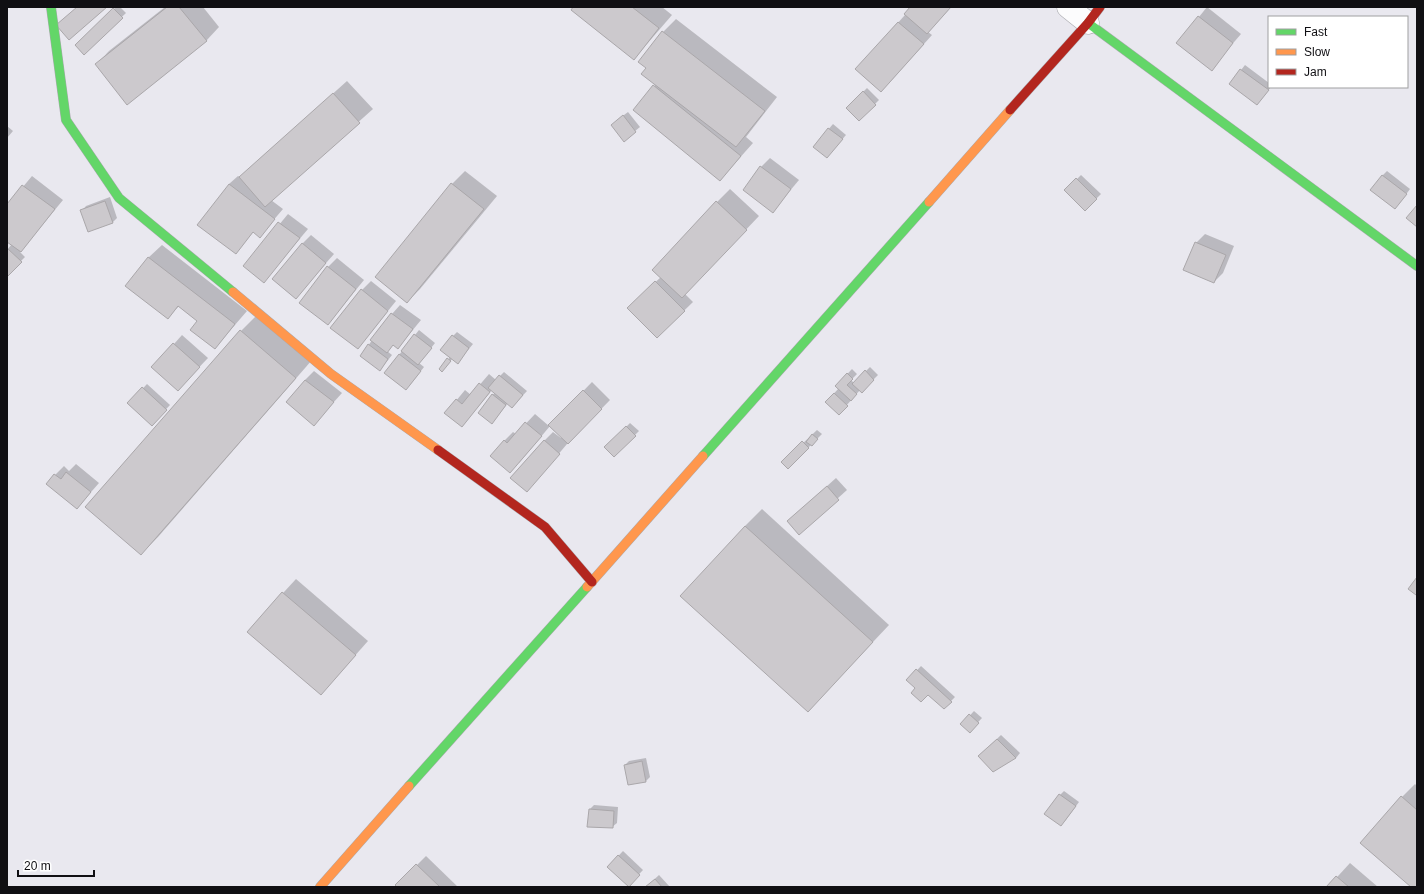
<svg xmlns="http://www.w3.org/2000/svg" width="1424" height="894" viewBox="0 0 1424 894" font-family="Arial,sans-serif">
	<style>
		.shadow { fill: #0003 }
		.building { fill: #ccc9cd; stroke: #aaa7aa }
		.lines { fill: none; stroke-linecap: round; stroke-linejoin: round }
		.street-casing { stroke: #aaaaaf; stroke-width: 23 }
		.fast-casing { stroke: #aaaaaf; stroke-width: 10 }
		.slow-casing { stroke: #aaaaaf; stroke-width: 10 }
		.jam-casing { stroke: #aaaaaf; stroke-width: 10 }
		.street { stroke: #fcfcfd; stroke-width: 22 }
		.fast { stroke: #63d668; stroke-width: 9 }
		.slow { stroke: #ff974d; stroke-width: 9 }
		.jam { stroke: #b3261e; stroke-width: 9 }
	</style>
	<rect width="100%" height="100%" fill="#e9e8ef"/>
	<g class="shadow">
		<polygon points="116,7 120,7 126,13 84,53 76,45"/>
		<polygon points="165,7 203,7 219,27 206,41 96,65 109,51"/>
		<polygon points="575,7 662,7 672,15 634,59"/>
		<polygon points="912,7 951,7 928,32 932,35 890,82 857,69"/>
		<polygon points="1207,7 1241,34 1211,69 1178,43"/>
		<polygon points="676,19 777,97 746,137 753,143 720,180 635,110 656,84 663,32"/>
		<polygon points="1245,65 1269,83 1269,87 1271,87 1257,104 1230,84"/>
		<polygon points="347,81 373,109 271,200 283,209 260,236 254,231 236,253 229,184 238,176 240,177"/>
		<polygon points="867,88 879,100 859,120 847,108"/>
		<polygon points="628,112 640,127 624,140 616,121"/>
		<polygon points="833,124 846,135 827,157 814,146"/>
		<polygon points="7,126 13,131 7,138"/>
		<polygon points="770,158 799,180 773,211 761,167"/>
		<polygon points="465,171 497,196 420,289 407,302 452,184"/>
		<polygon points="1387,171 1410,189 1399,204 1382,176"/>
		<polygon points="1081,175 1101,194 1085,210 1066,190"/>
		<polygon points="32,176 63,200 20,252 25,257 7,275 7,250 12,244 7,240 7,206"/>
		<polygon points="730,189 759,216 685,294 693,302 657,337 637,299 661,277 717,202"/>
		<polygon points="110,197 117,218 113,222 89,230 82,211 86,206"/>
		<polygon points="288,214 308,229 264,281 245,266"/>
		<polygon points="1205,234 1234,246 1223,273 1214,282 1196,243"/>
		<polygon points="311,235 334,254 296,297 302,244"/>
		<polygon points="162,245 247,311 215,348 198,321 179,306 168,318 148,258"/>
		<polygon points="337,258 364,280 328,324 328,267"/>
		<polygon points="371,281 396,301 358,348 362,290"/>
		<polygon points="400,305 421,320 398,348 394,344 387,351 392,355 380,370 361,355 392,314"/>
		<polygon points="258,314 312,360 158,537 141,554 87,507 241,331"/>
		<polygon points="419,330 435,343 419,363 424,367 410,385 399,355"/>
		<polygon points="457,332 473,344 458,362 453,358 446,366 450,356 453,336"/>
		<polygon points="182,335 208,358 186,381 174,344"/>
		<polygon points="870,367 878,375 862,391 860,390 839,414 826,402 839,388 836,386 852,369 857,374 851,380 854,383"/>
		<polygon points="314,371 342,393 314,424 305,380"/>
		<polygon points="504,372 527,391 512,407 508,403 492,423 492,395 495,393 492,390 462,426 446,413 465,390 471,395 489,374 496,380"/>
		<polygon points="592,382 610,400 567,444 535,482 544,441 553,432 561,438 562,437 550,426 519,463 504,441 513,432 516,434 535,414 549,426"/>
		<polygon points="147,384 170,405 152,424 129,403"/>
		<polygon points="630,423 639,431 614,456 606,447"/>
		<polygon points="817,430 822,434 788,468 783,462"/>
		<polygon points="76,464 99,483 77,508 55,475 64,466 69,471"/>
		<polygon points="836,478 847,490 799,533 788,521"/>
		<polygon points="762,509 889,625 808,711 745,526"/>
		<polygon points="296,579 368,641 321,694 248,631"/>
		<polygon points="921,666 955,697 944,708 928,693 917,688 908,680"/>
		<polygon points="974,711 982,718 970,731 962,724"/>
		<polygon points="1001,735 1020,753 1016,758 979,756"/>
		<polygon points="646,758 650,777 646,781 625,765 629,761"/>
		<polygon points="1415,784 1417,786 1417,887 1412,887 1402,797"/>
		<polygon points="1064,791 1079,802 1065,821 1060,795"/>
		<polygon points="594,805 618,807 617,823 612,827 590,809"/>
		<polygon points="623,851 643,870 629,885 608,867"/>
		<polygon points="426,856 458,887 399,887 397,885"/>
		<polygon points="1350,863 1378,887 1328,887"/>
		<polygon points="659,875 670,887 646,887"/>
	</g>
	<g class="building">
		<polygon points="77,7 107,7 69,40 56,25"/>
		<polygon points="167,7 179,7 207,41 127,105 95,64"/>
		<polygon points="573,7 632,7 659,28 634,60 571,10"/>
		<polygon points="910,7 951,7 927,34 904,14"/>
		<polygon points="113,8 123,18 84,55 75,45"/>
		<polygon points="1198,16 1233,43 1212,71 1176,43"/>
		<polygon points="898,22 924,44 881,92 855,69"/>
		<polygon points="662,31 765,111 736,147 641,74 646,68 638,62"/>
		<polygon points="1240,69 1269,90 1257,105 1229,84"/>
		<polygon points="653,85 741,156 720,181 633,110"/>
		<polygon points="863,91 876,105 859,121 846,108"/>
		<polygon points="333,93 360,123 265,207 239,177"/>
		<polygon points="623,115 636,132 624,142 611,125"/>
		<polygon points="828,128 843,139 827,158 813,147"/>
		<polygon points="760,166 791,189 773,213 743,190"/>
		<polygon points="1382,175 1407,194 1395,209 1370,190"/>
		<polygon points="1076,178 1097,199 1085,211 1064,190"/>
		<polygon points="451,183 484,209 407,303 375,277"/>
		<polygon points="229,184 275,219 260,238 253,232 236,254 197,225"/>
		<polygon points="22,185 55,209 21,252 7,242 7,204"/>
		<polygon points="105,201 113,223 88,232 80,210"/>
		<polygon points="716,201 747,230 682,298 652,270"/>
		<polygon points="1417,205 1417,227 1406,218"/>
		<polygon points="278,222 300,238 264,283 243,266"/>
		<polygon points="1195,242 1226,255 1214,283 1183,270"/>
		<polygon points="302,243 326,263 296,299 272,279"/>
		<polygon points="7,248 22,262 7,277"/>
		<polygon points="148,257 235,324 215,349 190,330 197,321 178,306 168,319 125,286"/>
		<polygon points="327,266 356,289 328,325 299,303"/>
		<polygon points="655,281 685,311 657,338 627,308"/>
		<polygon points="361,289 388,311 358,349 330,328"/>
		<polygon points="391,313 413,329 398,349 393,345 387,353 370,340"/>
		<polygon points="240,330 296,378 141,555 85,507"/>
		<polygon points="414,334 432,348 418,365 401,351"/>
		<polygon points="452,335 469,348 458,364 440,350"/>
		<polygon points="173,343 200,367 178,391 151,367"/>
		<polygon points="368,344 388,359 380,371 360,356"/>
		<polygon points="399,354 421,371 406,390 384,373"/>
		<polygon points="447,358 451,361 442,372 439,369"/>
		<polygon points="865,370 874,380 862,393 852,384"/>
		<polygon points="847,373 853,379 847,385 857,394 851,401 835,386"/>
		<polygon points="499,375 523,395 512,408 488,388"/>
		<polygon points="305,380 334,402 314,426 286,402"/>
		<polygon points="479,383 490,392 462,427 444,413 456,399 462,404"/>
		<polygon points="142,387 167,410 152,426 127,403"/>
		<polygon points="583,390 602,409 568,444 548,425"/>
		<polygon points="834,393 848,406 839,415 825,402"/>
		<polygon points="492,394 506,405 492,424 478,413"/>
		<polygon points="525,422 542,436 510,473 490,456 504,440 507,443"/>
		<polygon points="626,426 636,436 614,457 604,447"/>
		<polygon points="812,434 818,439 812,446 806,442"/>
		<polygon points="544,440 560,454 527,492 510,478"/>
		<polygon points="802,441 809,448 788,469 781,462"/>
		<polygon points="66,472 91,492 77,509 46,484 54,474 61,479"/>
		<polygon points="827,486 839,500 799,535 787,521"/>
		<polygon points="745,526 873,642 808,712 680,596"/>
		<polygon points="1417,577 1417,593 1416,595 1408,589"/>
		<polygon points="282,592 356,655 321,695 247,632"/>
		<polygon points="916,669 952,702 944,709 928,695 921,702 911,693 915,688 906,680"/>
		<polygon points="969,714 979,723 970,733 960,724"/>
		<polygon points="997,739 1016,758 993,772 978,756"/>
		<polygon points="642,761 646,782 628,785 624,765"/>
		<polygon points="1059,794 1076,806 1061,826 1044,814"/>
		<polygon points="1401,796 1417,810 1417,887 1411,887 1360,843"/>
		<polygon points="589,809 614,811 613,828 587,827"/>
		<polygon points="618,855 640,875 629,887 607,867"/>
		<polygon points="416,864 440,887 397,887 395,885"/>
		<polygon points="1336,876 1349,887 1326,887"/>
		<polygon points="655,879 662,887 645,887"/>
	</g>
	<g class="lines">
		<defs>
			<polyline id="street" points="1068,7 1088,23"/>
			<g id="fast">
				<polyline points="51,7 66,120 119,198 233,292"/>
				<polyline points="1088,23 1417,266"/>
				<polyline points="703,456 929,202"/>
				<polyline points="409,786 587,587"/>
			</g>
			<g id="slow">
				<polyline points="929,202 1010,110"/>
				<polyline points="233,292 331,374 438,450"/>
				<polyline points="587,587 703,456"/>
				<polyline points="320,887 409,786"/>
			</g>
			<g id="jam">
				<polyline points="1010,110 1088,23 1100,7"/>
				<polyline points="438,450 545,527 592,582"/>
			</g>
		</defs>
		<use href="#street" class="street-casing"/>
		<use href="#fast" class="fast-casing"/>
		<use href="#slow" class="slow-casing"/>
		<use href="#jam" class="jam-casing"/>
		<use href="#street" class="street"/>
		<use href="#fast" class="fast"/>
		<use href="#slow" class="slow"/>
		<use href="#jam" class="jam"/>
	</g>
	<rect width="1424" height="894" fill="none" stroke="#100f13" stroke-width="16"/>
	<rect x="1268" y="16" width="140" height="72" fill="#ffffff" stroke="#9f9fa1"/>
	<rect x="1276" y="29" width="20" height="6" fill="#63d668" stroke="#9f9fa1"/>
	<text x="1304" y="36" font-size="12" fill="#100f13">Fast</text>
	<rect x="1276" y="49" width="20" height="6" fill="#ff974d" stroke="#9f9fa1"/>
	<text x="1304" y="56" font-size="12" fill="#100f13">Slow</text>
	<rect x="1276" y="69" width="20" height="6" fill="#b3261e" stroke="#9f9fa1"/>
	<text x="1304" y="76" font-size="12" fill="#100f13">Jam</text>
	<path d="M18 870v6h76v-6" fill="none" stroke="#100f13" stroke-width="2"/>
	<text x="24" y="870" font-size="12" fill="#100f13" stroke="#ffffff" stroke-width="3" paint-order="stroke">20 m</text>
</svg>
